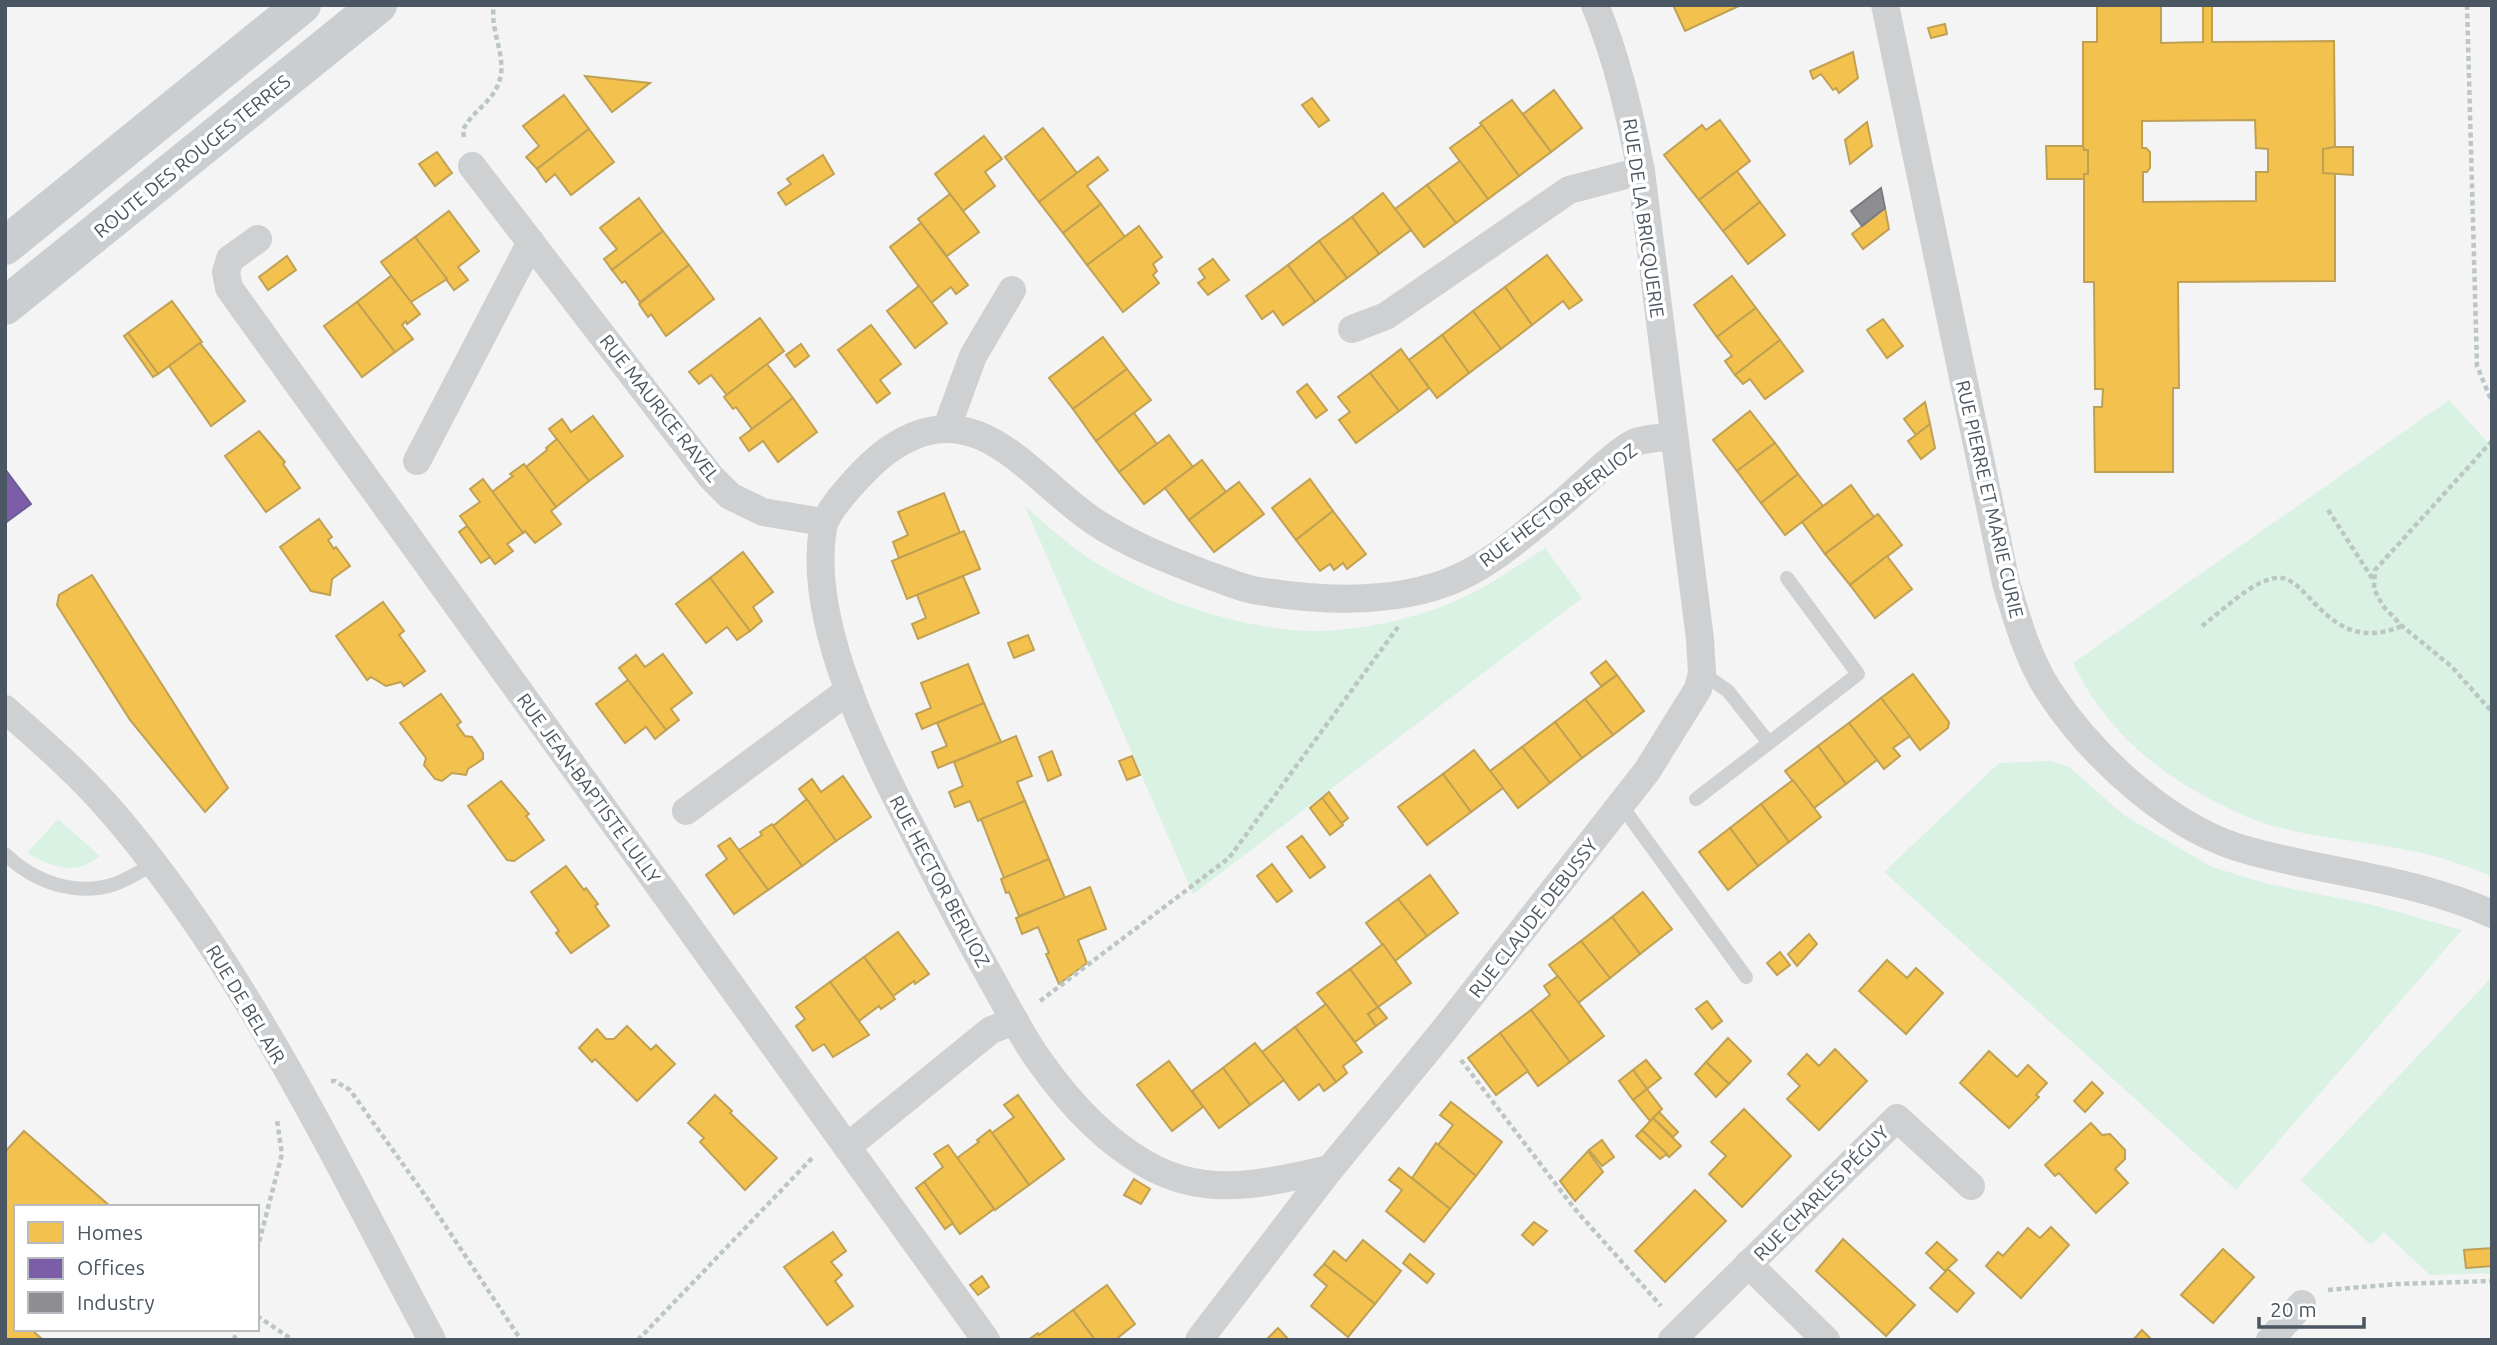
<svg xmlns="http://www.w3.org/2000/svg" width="2497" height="1345" viewBox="0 0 2497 1345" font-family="Ubuntu,sans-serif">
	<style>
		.green { fill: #d9f2e3 }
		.homes { fill: #f2c14e; stroke: #c0a154; stroke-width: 2; fill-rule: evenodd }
		.offices { fill: #7b5ea7; stroke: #6c5c92; stroke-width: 2 }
		.industry { fill: #8d8d92; stroke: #797c83; stroke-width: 2 }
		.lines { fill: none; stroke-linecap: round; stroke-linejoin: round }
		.path { stroke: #bcc7c4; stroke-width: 4.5; stroke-dasharray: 5 3.5; stroke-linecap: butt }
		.lane { stroke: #ced0d2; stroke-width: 14 }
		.street { stroke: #ced0d2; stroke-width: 28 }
		.primary { stroke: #caced1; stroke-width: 38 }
		.labels { text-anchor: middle; stroke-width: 7; stroke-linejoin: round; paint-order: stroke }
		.street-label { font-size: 19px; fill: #4a5661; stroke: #fff }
	</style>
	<rect width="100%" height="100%" fill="#f4f4f4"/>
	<g class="green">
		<path d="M2449,400l43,47v429c-22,-8 -44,-17 -66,-22 -52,-12 -106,-15 -157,-29 -17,-5 -33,-13 -49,-21 -64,-31 -116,-76 -147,-141z"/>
		<path d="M1025,506c23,20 45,41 71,57 61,38 149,68 222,68 47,-1 98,-13 140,-31 31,-14 59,-34 87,-52l37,50 -389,296z"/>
		<polygon points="2050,761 2069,767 2125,816 2212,867 2264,883 2373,905 2462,930 2236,1190 1884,872 1999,763"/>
		<path d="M58,819l42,37c-25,20 -46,12 -73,-3z"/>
		<polygon points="2492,977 2492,1273 2430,1275 2384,1232 2371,1245 2301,1180"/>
	</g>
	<g class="homes">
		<polygon points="1673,5 1741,5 1685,31"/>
		<path d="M2097,5h64v38l42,-1v-37h9v37l122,-1 1,108h-12v24h12v108l-157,1 1,106h-6v84h-78l-1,-65h8l1,-18h-8l-1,-107h-10v-108h4v-24h-4l-1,-4v-104h14zM2255,120l1,28 12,1v23h-12v29l-113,1v-30h4l3,-4v-16l-4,-4h-4v-27z"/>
		<polygon points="1945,24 1947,34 1931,38 1928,28"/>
		<polygon points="1853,52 1858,78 1839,93 1836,88 1833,90 1821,74 1813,79 1810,71"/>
		<polygon points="585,76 650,83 612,112"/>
		<polygon points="1554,90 1582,128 1551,152 1523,114"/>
		<polygon points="564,95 589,129 537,169 526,157 539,146 523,126"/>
		<polygon points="1312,98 1329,120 1319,127 1302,105"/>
		<polygon points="1512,100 1551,152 1519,176 1480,123"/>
		<polygon points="1720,120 1750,161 1699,200 1664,155 1702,125 1706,130"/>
		<polygon points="1867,122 1872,146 1850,164 1845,140"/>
		<polygon points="1482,125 1519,176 1488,199 1450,148"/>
		<polygon points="1043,128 1077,173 1039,202 1005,157"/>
		<polygon points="589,129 614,162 571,195 555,174 546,182 537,169"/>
		<polygon points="984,136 1002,159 985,172 995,186 963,211 935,174"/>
		<polygon points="2046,146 2083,146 2084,150 2088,150 2088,174 2084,174 2084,179 2047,179"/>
		<polygon points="2334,147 2353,147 2353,175 2323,173 2323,149"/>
		<polygon points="437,152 452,173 435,186 419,164"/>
		<polygon points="823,155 834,174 786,205 778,193 791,184 787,179"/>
		<polygon points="1098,157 1108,170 1087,186 1101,204 1063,233 1039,202"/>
		<polygon points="1460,161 1488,199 1456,223 1427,185"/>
		<polygon points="1737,171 1760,202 1723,231 1699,200"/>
		<polygon points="1427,185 1456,223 1424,247 1395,209"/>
		<polygon points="1383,193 1411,230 1379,254 1352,217"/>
		<polygon points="950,194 979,232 947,256 918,219"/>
		<polygon points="639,198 663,231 612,270 604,259 617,249 600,228"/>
		<polygon points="1760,202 1785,235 1748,264 1723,231"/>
		<polygon points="1101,204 1125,237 1087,265 1063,233"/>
		<polygon points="1885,208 1889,229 1863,249 1852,234"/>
		<polygon points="449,211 479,251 458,267 468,280 454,290 415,237"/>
		<polygon points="1352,217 1379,254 1347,278 1319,241"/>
		<polygon points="921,223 968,285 956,294 951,287 931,303 890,247"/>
		<polygon points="1139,226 1162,257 1153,264 1157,271 1153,275 1159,283 1123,312 1087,265"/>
		<polygon points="663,231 689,265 640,302 625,281 622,283 612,270"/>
		<polygon points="415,237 447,279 411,302 381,262"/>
		<polygon points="1319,241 1347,278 1315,302 1288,265"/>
		<polygon points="1547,255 1582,300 1569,309 1563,301 1532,325 1505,287"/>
		<polygon points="287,256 296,270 268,290 259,277"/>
		<polygon points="1213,259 1229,280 1208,295 1198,283 1205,278 1199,269"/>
		<polygon points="689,265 714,299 666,336 651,314 648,317 639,304"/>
		<polygon points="1288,265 1315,302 1283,325 1273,311 1262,319 1246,296"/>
		<polygon points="391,276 420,314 407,324 406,321 402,325 413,339 395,352 357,302"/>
		<polygon points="1732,276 1756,308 1717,337 1694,305"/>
		<polygon points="919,286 947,323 915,348 887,311"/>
		<polygon points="1505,287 1532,325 1501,349 1473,311"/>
		<polygon points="172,301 202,342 158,374 128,333"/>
		<polygon points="357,302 395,352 362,377 324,326"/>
		<polygon points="1756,308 1780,340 1735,375 1725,361 1732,356 1717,337"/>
		<polygon points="1473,311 1501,349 1469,373 1442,335"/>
		<polygon points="760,318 784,351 727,395 711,375 699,384 689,372"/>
		<polygon points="1883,319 1903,346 1887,358 1867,330"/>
		<polygon points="871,325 901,364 880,380 890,393 877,403 838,350"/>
		<polygon points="128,333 158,374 153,377 124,336"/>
		<polygon points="1442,335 1469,373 1437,398 1409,360"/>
		<polygon points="1103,337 1127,369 1073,409 1049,378"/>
		<polygon points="1780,340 1803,371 1765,399 1750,379 1743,384 1735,375"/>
		<polygon points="200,343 245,401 211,426 169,366"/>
		<polygon points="801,344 809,356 795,367 786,355"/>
		<polygon points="1401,349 1429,388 1399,411 1370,373"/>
		<polygon points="767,364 793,398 752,429 736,407 733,409 724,397"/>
		<polygon points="1127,369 1151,400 1096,441 1073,409"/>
		<polygon points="1370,373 1399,411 1356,443 1339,420 1350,412 1338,397"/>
		<polygon points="1307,384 1327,410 1316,418 1297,392"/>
		<polygon points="793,398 817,432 778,462 763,441 749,451 740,438"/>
		<polygon points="1925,402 1930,424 1916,435 1904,419"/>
		<polygon points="1750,411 1775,443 1737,471 1713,440"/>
		<polygon points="1134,413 1157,444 1119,472 1096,441"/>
		<polygon points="593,416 623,456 589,481 549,429 562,419 571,432"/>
		<polygon points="1930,424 1935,448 1921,459 1908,441"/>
		<polygon points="259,431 285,462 283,464 300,488 266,512 225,456"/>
		<polygon points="1169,435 1193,467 1144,504 1119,472"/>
		<polygon points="557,439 589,481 556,507 526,467 547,450 546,448"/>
		<polygon points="1775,443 1798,474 1761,503 1737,471"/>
		<polygon points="1202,460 1226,492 1189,520 1165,488"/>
		<polygon points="524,464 556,507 551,511 561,524 535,543 525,531 523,533 492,492 513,476 510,474"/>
		<polygon points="1798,474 1823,506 1785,535 1761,503"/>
		<polygon points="483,479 523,533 507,544 513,551 495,564 460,516 480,502 470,489"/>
		<polygon points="1310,479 1333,511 1296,540 1272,508"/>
		<polygon points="1239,482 1264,514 1214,552 1189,520"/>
		<polygon points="1851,485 1874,517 1825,554 1802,522"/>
		<polygon points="944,493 960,533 899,558 893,542 908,535 898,512"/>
		<polygon points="1333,511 1366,554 1347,569 1343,563 1334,570 1330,564 1320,571 1296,540"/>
		<polygon points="1878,514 1902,545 1850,585 1825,554"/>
		<polygon points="319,519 332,537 328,540 334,549 336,547 350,566 332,579 330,595 311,591 280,547"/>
		<polygon points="467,526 490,557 481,563 459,532"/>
		<polygon points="964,531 980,569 907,599 892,561"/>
		<polygon points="743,552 773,592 753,607 762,621 750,631 710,578"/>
		<polygon points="1887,556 1912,589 1875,618 1850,585"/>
		<polygon points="92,575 228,788 205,812 130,720 57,605 59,595"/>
		<polygon points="963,576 979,613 918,639 912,624 926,618 917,595"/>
		<polygon points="710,578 750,631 737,640 727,627 706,643 676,604"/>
		<polygon points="383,602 404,631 399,635 425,671 404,686 401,682 386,686 371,677 367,680 336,636"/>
		<polygon points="1028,635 1034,650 1014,658 1008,643"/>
		<polygon points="663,654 692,693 671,709 679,720 666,730 619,668 636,655 645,667"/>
		<polygon points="1606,661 1617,675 1601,686 1591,673"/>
		<polygon points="968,664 984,703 922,729 916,714 931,708 921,683"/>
		<polygon points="1913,674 1949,722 1948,728 1920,750 1881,698"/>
		<polygon points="1617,675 1644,711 1613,735 1585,699"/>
		<polygon points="628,680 666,730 655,739 646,727 625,743 596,704"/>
		<polygon points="441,694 461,722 457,725 465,736 472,737 483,753 483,759 468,769 466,775 452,773 442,781 435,779 424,765 426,758 400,723"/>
		<polygon points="1881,698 1910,736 1893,748 1900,756 1884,769 1849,723"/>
		<polygon points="1585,699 1613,735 1582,758 1555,722"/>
		<polygon points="984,703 1001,742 938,768 932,752 947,746 937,723"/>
		<polygon points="1555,722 1582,758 1550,783 1522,747"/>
		<polygon points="1849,723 1877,760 1846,784 1818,746"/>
		<polygon points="1016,736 1032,776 1017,782 1025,801 978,821 970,801 955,807 949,792 963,786 954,762"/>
		<polygon points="1818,746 1846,784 1814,808 1785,771"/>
		<polygon points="1522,747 1550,783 1518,808 1490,771"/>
		<polygon points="1474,750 1503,788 1471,812 1443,774"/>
		<polygon points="1052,751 1061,775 1048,781 1039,757"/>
		<polygon points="1132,756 1140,775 1127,780 1119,761"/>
		<polygon points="1443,774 1471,812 1427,845 1398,807"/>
		<polygon points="843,776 871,817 836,841 799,789 812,779 821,792"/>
		<polygon points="1793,780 1821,817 1789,842 1761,804"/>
		<polygon points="501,781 529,814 526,816 544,840 514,861 507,860 468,806"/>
		<polygon points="1329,792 1348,818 1341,824 1322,798"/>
		<polygon points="1322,798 1343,825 1330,835 1310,808"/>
		<polygon points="807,799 836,841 802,866 773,826"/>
		<polygon points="1025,801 1049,859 1004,878 981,819"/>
		<polygon points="1761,804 1789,842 1758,866 1730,828"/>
		<polygon points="772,824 802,866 768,890 739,850 762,835 760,832"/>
		<polygon points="1730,828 1758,866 1728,890 1699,852"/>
		<polygon points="1302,836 1325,867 1310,878 1287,847"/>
		<polygon points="730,838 768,890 734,914 706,875 727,859 718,846"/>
		<polygon points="1049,859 1065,898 1019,916 1009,892 1006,893 1001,879"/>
		<polygon points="1272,864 1292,891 1277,902 1257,876"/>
		<polygon points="566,866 584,890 586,888 598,904 595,906 609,926 571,953 556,933 559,931 531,892"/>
		<polygon points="1430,875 1458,913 1427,936 1398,899"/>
		<polygon points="1090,887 1106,929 1078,940 1087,963 1059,984 1046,954 1049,953 1038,927 1022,934 1016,918"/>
		<polygon points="1643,892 1672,929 1640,954 1612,917"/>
		<polygon points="1398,899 1427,936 1395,961 1366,923"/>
		<polygon points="1612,917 1640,954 1610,978 1581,941"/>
		<polygon points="898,932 929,974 915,984 914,981 893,996 864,957"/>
		<polygon points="1809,934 1817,944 1797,966 1788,954"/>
		<polygon points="1581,941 1610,978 1578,1003 1549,965"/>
		<polygon points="1383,944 1411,983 1378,1007 1350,969"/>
		<polygon points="1780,952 1790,965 1777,975 1767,963"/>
		<polygon points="864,957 895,999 881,1009 879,1006 859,1021 830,982"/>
		<polygon points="1887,960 1907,978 1916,968 1943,993 1906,1034 1859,991"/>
		<polygon points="1350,969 1378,1007 1368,1014 1376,1026 1355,1042 1317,993"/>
		<polygon points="1558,976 1604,1036 1570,1062 1531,1010 1550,995 1544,986"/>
		<polygon points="830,982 869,1035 833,1057 824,1044 813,1051 796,1026 805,1019 796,1007"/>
		<polygon points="1707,1001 1722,1021 1712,1029 1696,1009"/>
		<polygon points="1326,1004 1362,1052 1343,1066 1347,1073 1336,1082 1295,1027"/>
		<polygon points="1378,1007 1387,1018 1376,1026 1368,1014"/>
		<polygon points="1531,1010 1570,1062 1538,1086 1500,1033"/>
		<polygon points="627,1026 651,1050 656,1045 675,1064 637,1101 595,1059 592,1062 579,1048 597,1029 606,1039 614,1039"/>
		<polygon points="1295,1027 1336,1082 1324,1091 1319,1084 1299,1100 1262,1052"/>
		<polygon points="1500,1033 1528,1071 1496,1095 1468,1058"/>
		<polygon points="1728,1038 1751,1061 1729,1084 1706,1062"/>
		<polygon points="1255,1043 1284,1080 1250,1105 1223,1068"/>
		<polygon points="1835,1049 1867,1081 1819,1130 1787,1099 1800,1086 1788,1074 1807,1054 1819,1066"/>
		<polygon points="1989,1051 2017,1077 2028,1065 2047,1083 2036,1095 2039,1097 2009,1128 1960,1083"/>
		<polygon points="1646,1060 1661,1078 1647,1089 1633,1070"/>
		<polygon points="1169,1061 1203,1107 1172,1131 1137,1085"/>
		<polygon points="1706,1062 1729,1084 1716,1097 1695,1074"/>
		<polygon points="1223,1068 1250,1105 1219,1128 1192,1091"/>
		<polygon points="1633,1070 1647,1089 1633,1100 1619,1081"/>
		<polygon points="2092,1082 2103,1093 2085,1112 2074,1101"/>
		<polygon points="1647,1089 1662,1109 1650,1121 1633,1100"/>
		<polygon points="715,1095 732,1111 730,1113 777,1158 745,1190 700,1142 704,1138 688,1123"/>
		<polygon points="1018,1095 1064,1159 1029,1185 992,1133 1014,1117 1004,1105"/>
		<polygon points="1451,1102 1502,1142 1476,1176 1438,1145 1453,1125 1440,1115"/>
		<polygon points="1744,1109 1791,1156 1742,1207 1709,1174 1726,1156 1711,1142"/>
		<polygon points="1659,1112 1678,1132 1673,1137 1653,1118"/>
		<polygon points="1653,1118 1681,1146 1669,1157 1642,1130"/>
		<polygon points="2091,1123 2102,1135 2110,1134 2125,1150 2125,1159 2115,1169 2128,1183 2096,1213 2059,1173 2055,1176 2045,1165"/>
		<polygon points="990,1130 1029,1185 995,1210 957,1158 979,1142 977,1140"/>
		<polygon points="1642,1130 1667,1154 1660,1159 1636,1136"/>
		<polygon points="24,1131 111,1207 16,1207 16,1329 31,1329 43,1340 5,1340 5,1152"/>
		<polygon points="1602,1140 1614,1157 1602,1166 1589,1150"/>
		<polygon points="1436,1143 1476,1176 1450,1209 1412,1178"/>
		<polygon points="948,1145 994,1209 960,1234 924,1182 943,1167 934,1154"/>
		<polygon points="1588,1151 1603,1172 1575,1201 1560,1181"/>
		<polygon points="1399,1168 1450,1209 1424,1242 1386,1211 1402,1190 1389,1180"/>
		<polygon points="1134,1179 1150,1189 1141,1204 1124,1195"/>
		<polygon points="924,1182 953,1223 945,1229 916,1188"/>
		<polygon points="1695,1190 1726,1221 1665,1282 1635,1251"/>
		<polygon points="1534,1222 1547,1231 1533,1245 1522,1235"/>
		<polygon points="2051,1227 2069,1245 2021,1298 1986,1266 1998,1252 2003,1256 2028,1228 2040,1238"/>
		<polygon points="833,1232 846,1251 831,1262 842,1275 835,1281 853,1306 827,1325 784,1267"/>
		<polygon points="1843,1239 1915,1305 1886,1336 1816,1271"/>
		<polygon points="1363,1240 1401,1271 1375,1304 1324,1264 1334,1251 1346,1261"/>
		<polygon points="1937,1242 1957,1260 1945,1271 1926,1253"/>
		<polygon points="2492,1248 2492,1266 2466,1268 2464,1250"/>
		<polygon points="2223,1249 2254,1277 2213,1323 2181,1295"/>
		<polygon points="1410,1254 1434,1274 1427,1283 1403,1263"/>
		<polygon points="1324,1264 1375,1304 1348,1337 1311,1306 1327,1286 1314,1275"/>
		<polygon points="1948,1269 1974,1293 1957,1312 1930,1288"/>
		<polygon points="982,1276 989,1287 978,1295 970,1285"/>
		<polygon points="1107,1285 1135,1324 1115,1340 1095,1340 1073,1310"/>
		<polygon points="1073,1310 1095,1340 1028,1340 1038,1333 1039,1335"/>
		<polygon points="1278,1328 1289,1340 1266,1340"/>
		<polygon points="2142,1330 2152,1340 2133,1340"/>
	</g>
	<polygon class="offices" points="5,469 31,504 5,523"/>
	<polygon class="industry" points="1881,188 1885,208 1862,226 1851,211"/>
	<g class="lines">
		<g class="path">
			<polyline points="2467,5 2477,366 2492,402"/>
			<path d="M464,137l-1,-7c9,-19 29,-27 36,-48 9,-24 -10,-52 -5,-77"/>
			<polyline points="2492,441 2375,570 2374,589 2383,606 2402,626 2451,666 2492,712"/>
			<polyline points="2328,510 2374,581"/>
			<path d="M2202,626c20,-15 49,-44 73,-48 34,-7 51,80 127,48"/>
			<polyline points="1040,1001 1229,858 1398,627"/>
			<polyline points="1461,1060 1574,1208 1661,1306"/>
			<polyline points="331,1081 335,1081 350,1090 427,1198 521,1340"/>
			<polyline points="257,1250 282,1154 277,1120"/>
			<polyline points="2328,1290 2397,1284 2492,1281"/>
			<polyline points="257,1316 293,1340"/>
			<polyline points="234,1340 237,1329"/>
			<polyline points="638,1340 814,1156"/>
		</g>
		<g class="lane">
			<polyline points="1769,743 1858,674 1787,578"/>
			<polyline points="1696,799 1769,743 1728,691 1702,673"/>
			<polyline points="1621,805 1746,977"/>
			<path d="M5,854c29,28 71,43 110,30 13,-5 26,-13 39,-20"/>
		</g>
		<g class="street">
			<path d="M1885,5l121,578c11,36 22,76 43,108 43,66 123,140 201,160 80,22 165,28 242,63"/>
			<polyline points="472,166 711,477 730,496 763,512 823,522"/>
			<polyline points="258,239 230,259 226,272 229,288 986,1340"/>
			<polyline points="1352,329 1386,316 1569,190 1641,171"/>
			<polyline points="947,427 973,356 1012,290"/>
			<polyline points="417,461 531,242"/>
			<path d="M5,709c40,35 80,70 114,111 130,155 218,342 313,520"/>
			<polyline points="686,811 849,690"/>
			<polyline points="847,1147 991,1030 1015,1021"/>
			<path d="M1330,1169c-66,14 -124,31 -186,-6 -41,-24 -76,-62 -103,-100 -17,-23 -30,-49 -44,-74 -19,-34 -37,-67 -55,-102 -48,-96 -138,-249 -119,-359 4,-21 49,-67 67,-79 87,-60 139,29 205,73 35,23 74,38 113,53 15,5 30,12 45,15 68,12 154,16 217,-18 33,-18 63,-45 92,-69 18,-15 55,-53 74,-61 11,-4 26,-4 38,-6"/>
			<polyline points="1748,1264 1826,1340"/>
			<path d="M1199,1340l131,-171 111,-135 206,-263 51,-82 4,-16 -2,-34 -59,-468c-12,-59 -23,-110 -46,-166"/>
			<polyline points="1672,1340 1897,1118 1971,1186"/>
			<polyline points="2270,1340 2302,1304"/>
		</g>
		<g class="primary">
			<polyline points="5,246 302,5"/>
			<polyline points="5,306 378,5"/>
		</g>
	</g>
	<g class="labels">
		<g class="street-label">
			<text transform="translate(192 156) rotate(-39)" y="7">ROUTE DES ROUGES TERRES</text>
			<text transform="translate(1644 218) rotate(82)" y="7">RUE DE LA BRICQUERIE</text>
			<text transform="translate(660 408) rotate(52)" y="7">RUE MAURICE RAVEL</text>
			<text transform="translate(1990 499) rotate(77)" y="7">RUE PIERRE ET MARIE CURIE</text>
			<text transform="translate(1558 505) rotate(-37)" y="7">RUE HECTOR BERLIOZ</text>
			<text transform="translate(589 788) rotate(54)" y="7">RUE JEAN-BAPTISTE LULLY</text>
			<text transform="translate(940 881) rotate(62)" y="7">RUE HECTOR BERLIOZ</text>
			<text transform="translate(1533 918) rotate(-52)" y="7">RUE CLAUDE DEBUSSY</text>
			<text transform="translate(246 1004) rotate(59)" y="7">RUE DE BEL AIR</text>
			<text transform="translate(1821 1193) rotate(-45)" y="7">RUE CHARLES PÉGUY</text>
		</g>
	</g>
	<rect width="2497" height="1345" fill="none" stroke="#4a5661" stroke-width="14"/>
	<rect x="14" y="1205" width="245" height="126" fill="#ffffff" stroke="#b7bbc0" stroke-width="2"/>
	<rect x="28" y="1222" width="35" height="21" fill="#f2c14e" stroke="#b7bbc0" stroke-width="2"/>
	<text x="77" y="1240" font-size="21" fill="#4a5661">Homes</text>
	<rect x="28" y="1258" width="35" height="21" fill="#7b5ea7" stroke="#b7bbc0" stroke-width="2"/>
	<text x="77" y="1275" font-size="21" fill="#4a5661">Offices</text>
	<rect x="28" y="1292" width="35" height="21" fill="#8d8d92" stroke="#b7bbc0" stroke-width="2"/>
	<text x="77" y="1310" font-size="21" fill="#4a5661">Industry</text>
	<path d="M2259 1317v10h105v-10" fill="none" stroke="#4a5661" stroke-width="3.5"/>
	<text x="2270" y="1317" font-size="21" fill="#4a5661" stroke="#ffffff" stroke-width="5" paint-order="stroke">20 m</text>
</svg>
